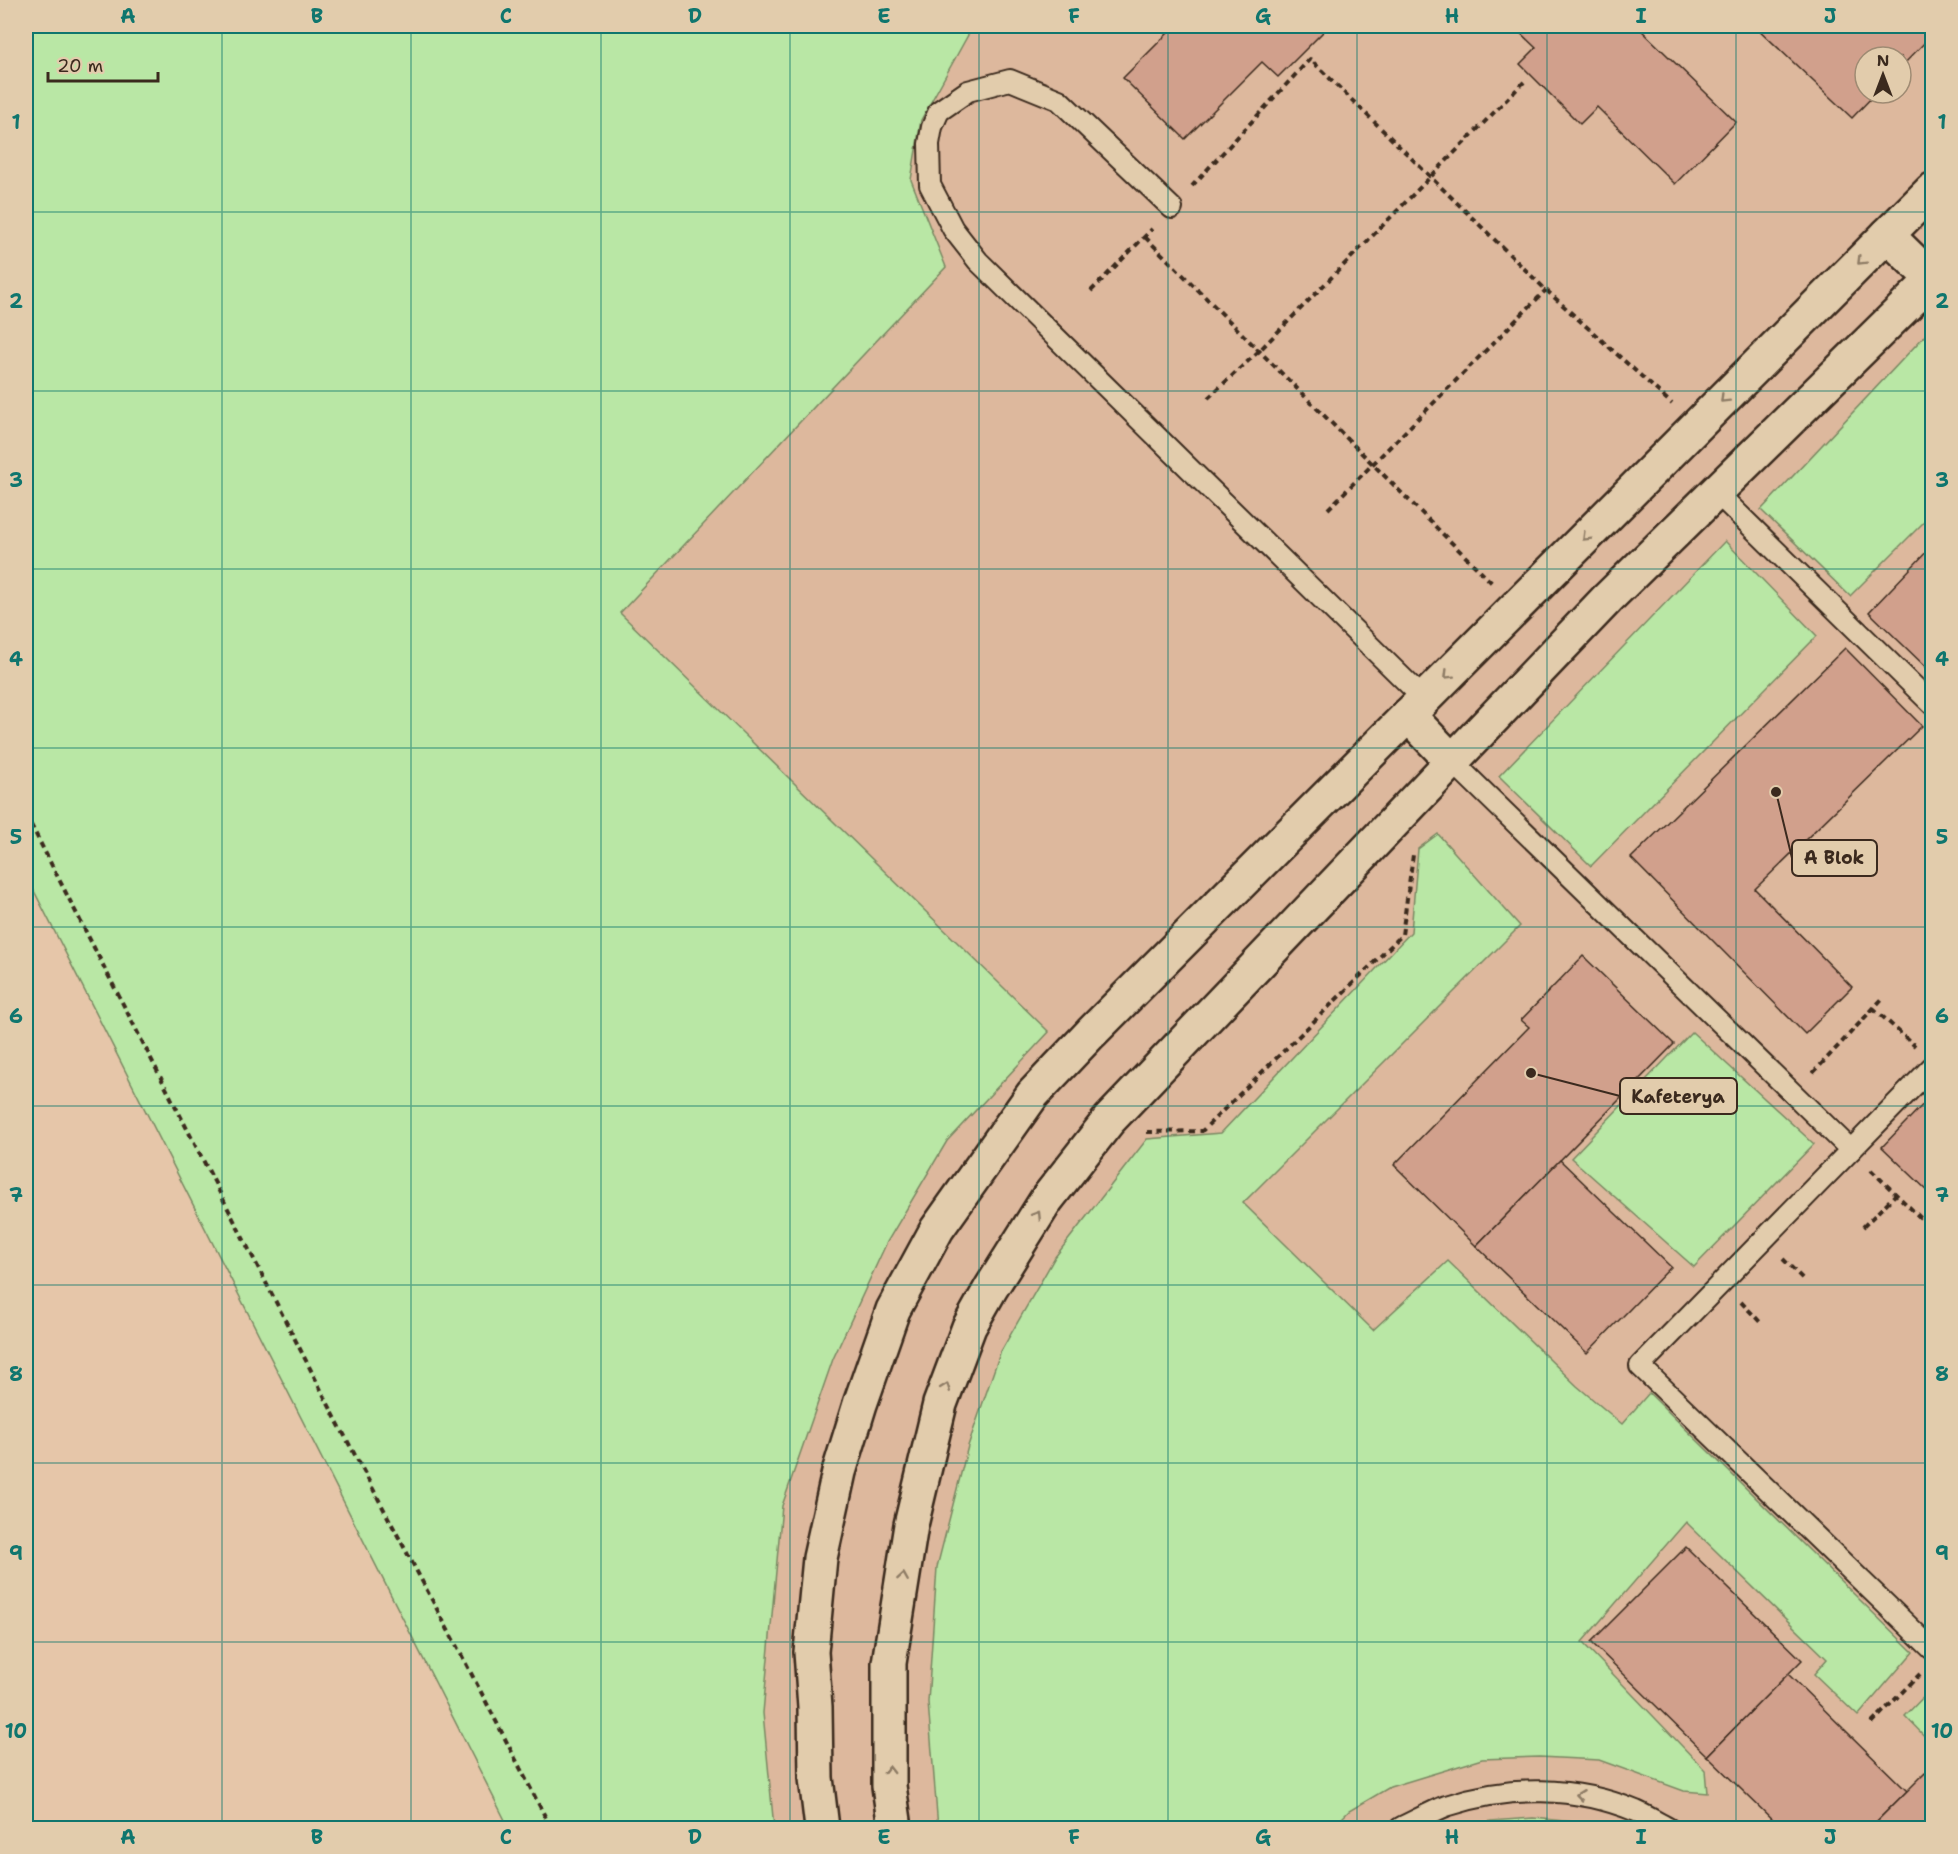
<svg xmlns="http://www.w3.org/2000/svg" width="1958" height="1854" viewBox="0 0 1958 1854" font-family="'Shantell Sans',sans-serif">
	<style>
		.built { fill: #ddb89d; fill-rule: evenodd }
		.green { fill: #b9e7a5; stroke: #7a8862; stroke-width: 1.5 }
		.building { fill: #d1a08c; stroke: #3b2a1e; stroke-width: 1.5 }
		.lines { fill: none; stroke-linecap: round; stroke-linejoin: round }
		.service-casing { stroke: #3b2a1e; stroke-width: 24 }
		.minor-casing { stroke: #3b2a1e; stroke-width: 38 }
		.path { stroke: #3b2a1e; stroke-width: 4; stroke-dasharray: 6 4.5; stroke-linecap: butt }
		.service { stroke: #e2ccac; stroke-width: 20 }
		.minor { stroke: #e2ccac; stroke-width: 33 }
		.oneway { stroke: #8e7b65 }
		.grid { fill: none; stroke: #0f766e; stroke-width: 1.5; stroke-opacity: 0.55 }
		.leader { fill: none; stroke: #3b2a1e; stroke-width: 2 }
		.callout-dot { fill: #3b2a1e; stroke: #e2ccac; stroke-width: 2 }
		.callout { fill: #e2ccac; stroke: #3b2a1e; stroke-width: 2 }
		.callout-label { font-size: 18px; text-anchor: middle; font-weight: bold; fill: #3b2a1e }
		.neatline { fill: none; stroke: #0f766e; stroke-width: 2 }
		.grid-label { font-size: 20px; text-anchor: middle; font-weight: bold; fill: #0f766e }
	</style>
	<rect width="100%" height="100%" fill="#e6c6a9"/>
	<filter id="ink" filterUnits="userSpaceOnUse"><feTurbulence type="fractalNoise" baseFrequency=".0167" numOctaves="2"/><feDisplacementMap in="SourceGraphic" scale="12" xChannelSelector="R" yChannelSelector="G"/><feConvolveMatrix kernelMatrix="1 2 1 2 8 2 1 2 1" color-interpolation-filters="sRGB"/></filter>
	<g filter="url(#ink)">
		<path class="built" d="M26,26h1906v1802h-1423l-483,-953zM1865,57h36v36h-36z"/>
		<g class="green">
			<polygon points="26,26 973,26 921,120 911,180 946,267 620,613 1049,1032 947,1141 887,1242 833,1359 782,1506 763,1713 774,1828 509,1828 26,875"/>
			<polygon points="1932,328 1932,514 1850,596 1761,510"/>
			<polygon points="1725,541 1817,636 1591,866 1499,776"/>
			<polygon points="1438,834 1520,926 1243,1203 1373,1330 1448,1261 1577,1386 1622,1424 1649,1393 1913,1652 1858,1716 1814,1674 1827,1659 1686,1522 1582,1642 1705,1770 1707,1793 1684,1791 1599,1760 1539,1757 1482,1759 1390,1787 1349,1811 1332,1828 938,1828 928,1702 937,1567 968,1446 1000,1353 1055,1257 1147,1139 1221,1133 1411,932 1418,849"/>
			<polygon points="1692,1032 1814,1144 1694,1267 1571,1158"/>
			<polygon points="1932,1688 1932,1744 1905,1716"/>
			<polygon points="1533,1818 1575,1822 1598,1828 1465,1828 1491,1821"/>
		</g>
		<g class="building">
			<polygon points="1175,26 1329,26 1278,77 1262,62 1185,139 1123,78"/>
			<polygon points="1513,26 1637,26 1736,122 1675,184 1597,107 1580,124 1520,64 1536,48"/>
			<polygon points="1755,26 1932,26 1932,35 1901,67 1901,57 1865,57 1865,93 1876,93 1852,118"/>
			<polygon points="1932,546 1932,673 1869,612"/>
			<polygon points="1845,648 1922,726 1755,889 1852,987 1805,1034 1631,858"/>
			<polygon points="1583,956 1674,1044 1476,1246 1394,1165 1529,1027 1521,1020"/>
			<polygon points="1932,1095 1932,1195 1882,1147"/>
			<polygon points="1560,1160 1671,1267 1587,1353 1476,1246"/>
			<polygon points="1686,1547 1802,1660 1707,1756 1591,1642"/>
			<polygon points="1788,1674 1907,1791 1870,1828 1781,1828 1707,1756"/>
			<polygon points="1925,1773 1932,1780 1932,1828 1870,1828"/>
		</g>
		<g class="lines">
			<defs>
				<g id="service">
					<polyline points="1172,208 1059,100 1010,80 968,91 939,111 932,127 929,144 930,185 953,229 978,261 1424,699"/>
					<polyline points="1716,492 1932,704"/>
					<polyline points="1452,761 1851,1150"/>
					<polyline points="1932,1067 1640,1366 1932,1649"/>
					<path d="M1400,1828c15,-7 31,-16 46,-22 62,-21 130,-20 190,5 11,5 22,12 32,17"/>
				</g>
				<g id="minor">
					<polyline points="1887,235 1932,279"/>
					<polyline points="1408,715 1452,761"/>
					<polyline points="822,1828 816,1778 815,1707 811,1652 820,1558 839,1472 860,1404 893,1310 937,1229 1033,1094 1091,1033 1932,190"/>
					<polyline points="895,1828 889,1786 889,1663 911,1525 940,1404 969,1327 991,1288 1047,1199 1109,1120 1608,598 1932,280"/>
				</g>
			</defs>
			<use href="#service" class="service-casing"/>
			<use href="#minor" class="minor-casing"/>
			<g class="path">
				<polyline points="1192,186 1310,59 1546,290 1672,404"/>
				<polyline points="1145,237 1492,583"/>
				<polyline points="1091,291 1152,229"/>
				<polyline points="1208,398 1259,351 1525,81"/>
				<polyline points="1328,509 1546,290"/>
				<polyline points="26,815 339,1425 481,1692 551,1828"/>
				<polyline points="1873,1008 1915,1046"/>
				<polyline points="1813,1073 1882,999"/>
				<polyline points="1147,1132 1202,1131 1402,935 1413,855"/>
				<polyline points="1871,1170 1932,1229"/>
				<polyline points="1863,1227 1896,1194"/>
				<polyline points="1783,1259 1804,1280"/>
				<polyline points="1741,1302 1761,1323"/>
				<polyline points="1872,1723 1920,1674"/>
			</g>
			<use href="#service" class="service"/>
			<use href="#minor" class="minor"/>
		</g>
		<defs><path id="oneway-chevron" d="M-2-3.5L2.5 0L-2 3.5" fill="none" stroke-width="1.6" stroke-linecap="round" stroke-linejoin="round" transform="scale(1.5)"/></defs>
		<g class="oneway">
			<use href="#oneway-chevron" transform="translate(1861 261) rotate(135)"/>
			<use href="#oneway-chevron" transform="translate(1724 399) rotate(135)"/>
			<use href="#oneway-chevron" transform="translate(1586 537) rotate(135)"/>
			<use href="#oneway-chevron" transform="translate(1448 675) rotate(135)"/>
			<use href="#oneway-chevron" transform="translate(1037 1215) rotate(-58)"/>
			<use href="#oneway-chevron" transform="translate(946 1387) rotate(-69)"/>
			<use href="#oneway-chevron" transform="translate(903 1577) rotate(-81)"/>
			<use href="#oneway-chevron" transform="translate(889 1770) rotate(-90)"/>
			<use href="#oneway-chevron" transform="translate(1580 1795) rotate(-173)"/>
		</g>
	</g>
	<path class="grid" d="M222,26v1802M411,26v1802M601,26v1802M790,26v1802M979,26v1802M1168,26v1802M1357,26v1802M1547,26v1802M1736,26v1802M26,212h1906M26,391h1906M26,569h1906M26,748h1906M26,927h1906M26,1106h1906M26,1285h1906M26,1463h1906M26,1642h1906"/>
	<path class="leader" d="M1776 792L1792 858M1531 1073L1620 1096"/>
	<g class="callout-dot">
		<circle cx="1776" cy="792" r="6"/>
		<circle cx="1531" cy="1073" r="6"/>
	</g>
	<g class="callout">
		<rect x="1792" y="840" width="85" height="36" rx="6"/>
		<rect x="1620" y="1078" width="117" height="36" rx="6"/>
	</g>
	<g class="callout-label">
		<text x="1834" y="864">A Blok</text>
		<text x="1678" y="1103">Kafeterya</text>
	</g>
	<rect width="1958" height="1854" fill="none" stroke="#e2ccac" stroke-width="66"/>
	<g transform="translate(1883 75)"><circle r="28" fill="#e2ccac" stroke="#9f8b73" stroke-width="1.5"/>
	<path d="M0-4.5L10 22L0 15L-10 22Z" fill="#3b2a1e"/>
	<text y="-9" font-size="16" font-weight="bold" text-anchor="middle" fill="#3b2a1e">N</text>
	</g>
	<path d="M48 72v9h110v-9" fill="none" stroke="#3b2a1e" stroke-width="3"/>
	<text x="57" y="72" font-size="18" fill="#3b2a1e" stroke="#e2ccac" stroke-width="4.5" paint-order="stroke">20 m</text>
	<rect x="33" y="33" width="1892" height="1788" class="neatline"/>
	<g class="grid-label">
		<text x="128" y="23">A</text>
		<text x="317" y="23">B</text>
		<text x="506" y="23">C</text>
		<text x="695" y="23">D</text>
		<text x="884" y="23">E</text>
		<text x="1074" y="23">F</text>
		<text x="1263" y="23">G</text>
		<text x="1452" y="23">H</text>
		<text x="1641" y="23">I</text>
		<text x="1830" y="23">J</text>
		<text x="16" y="129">1</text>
		<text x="1942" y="129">1</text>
		<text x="16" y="308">2</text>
		<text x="1942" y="308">2</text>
		<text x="16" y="487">3</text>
		<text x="1942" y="487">3</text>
		<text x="16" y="666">4</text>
		<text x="1942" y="666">4</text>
		<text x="16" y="844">5</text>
		<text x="1942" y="844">5</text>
		<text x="16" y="1023">6</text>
		<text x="1942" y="1023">6</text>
		<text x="16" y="1202">7</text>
		<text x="1942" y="1202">7</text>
		<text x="16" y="1381">8</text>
		<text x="1942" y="1381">8</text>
		<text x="16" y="1560">9</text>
		<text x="1942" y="1560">9</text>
		<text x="16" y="1738">10</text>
		<text x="1942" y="1738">10</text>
		<text x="128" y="1844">A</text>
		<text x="317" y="1844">B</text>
		<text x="506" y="1844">C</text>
		<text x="695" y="1844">D</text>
		<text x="884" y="1844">E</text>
		<text x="1074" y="1844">F</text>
		<text x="1263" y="1844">G</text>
		<text x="1452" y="1844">H</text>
		<text x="1641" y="1844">I</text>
		<text x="1830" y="1844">J</text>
	</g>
</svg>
